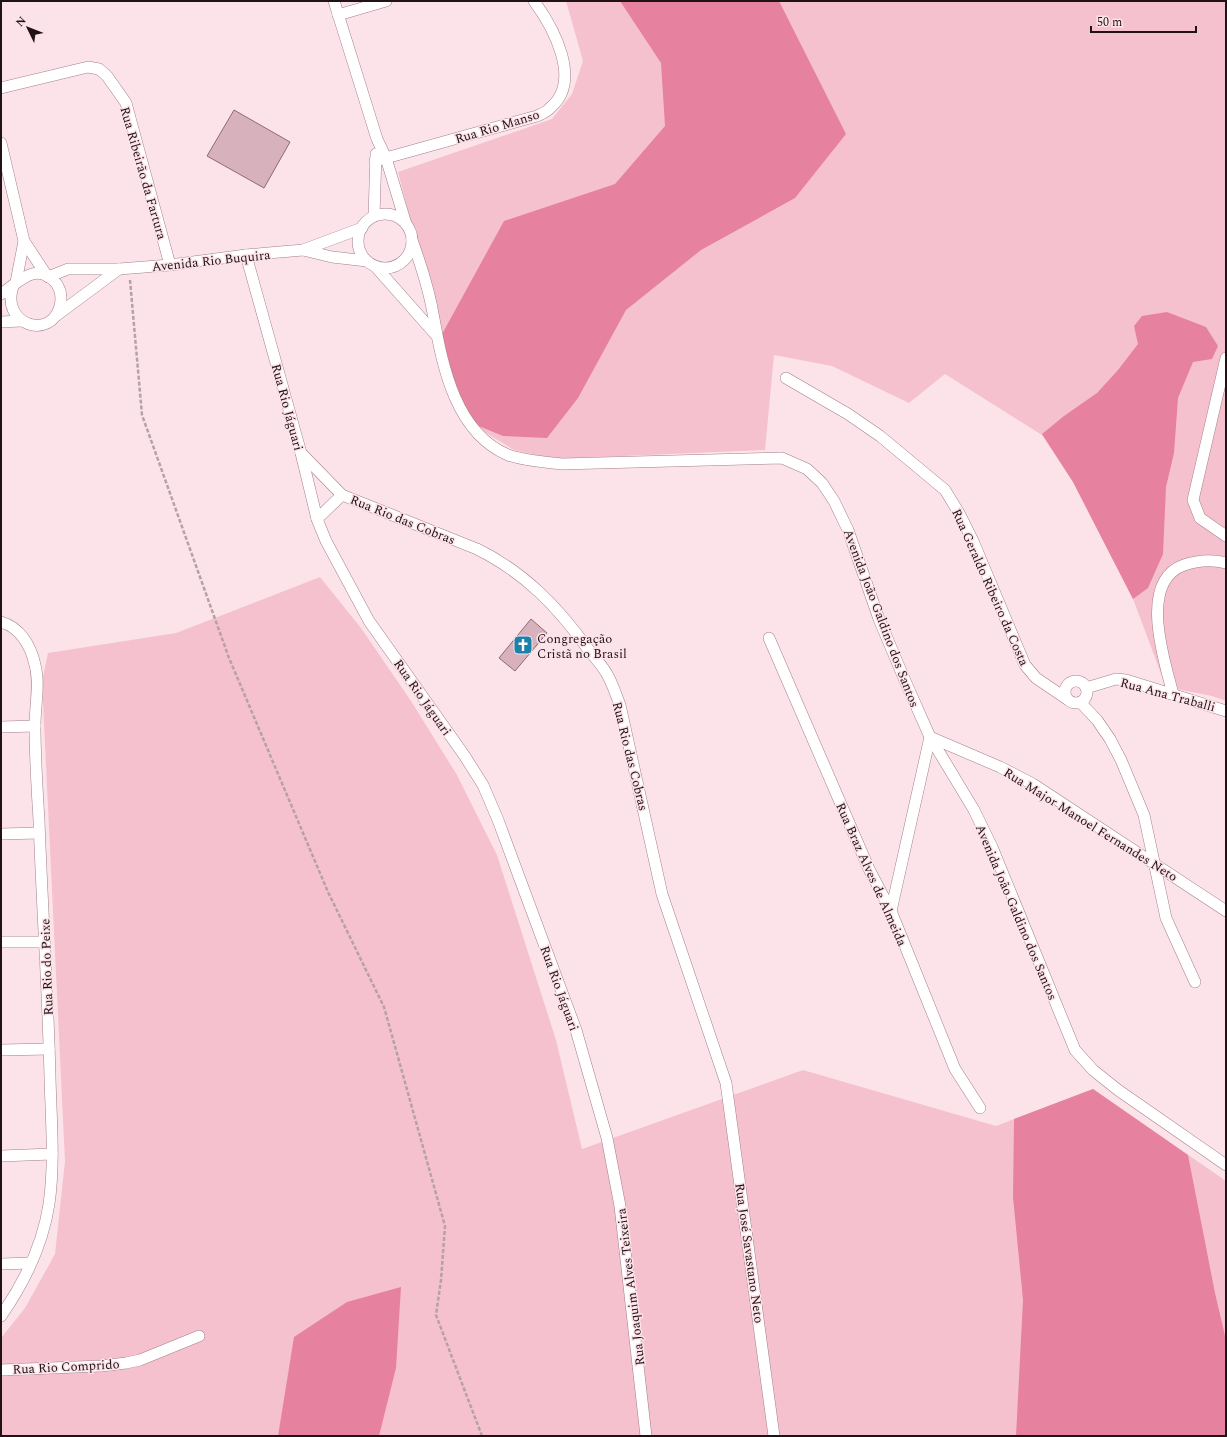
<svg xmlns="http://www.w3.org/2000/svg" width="1227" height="1437" viewBox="0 0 1227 1437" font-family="Spectral,serif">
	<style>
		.green { fill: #f6c1cf }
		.forest { fill: #e681a0 }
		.building { fill: #d7b1bb; stroke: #8d6a73 }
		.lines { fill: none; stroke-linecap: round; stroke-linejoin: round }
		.street-casing { stroke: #a37f89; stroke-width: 12 }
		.path { stroke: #b6a1a6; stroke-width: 2.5; stroke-dasharray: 4 2; stroke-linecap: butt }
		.street { stroke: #fff; stroke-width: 11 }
		.labels { text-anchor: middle; stroke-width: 3; stroke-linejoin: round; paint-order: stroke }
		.street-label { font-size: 13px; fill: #201216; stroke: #fce3e9 }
		.poi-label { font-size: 13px; fill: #201216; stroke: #fce3e9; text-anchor: start }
	</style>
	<rect width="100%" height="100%" fill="#fce3e9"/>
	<g class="green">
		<polygon points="566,1 1226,1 1226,701 1212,696 1166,687 1133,599 1073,482 1042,435 945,374 909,403 832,366 774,355 765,450 553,459 514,450 478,428 453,383 398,172 552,119 572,94 583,61"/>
		<polygon points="320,577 361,628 411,701 457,775 497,855 556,1040 582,1149 803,1070 996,1126 1093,1089 1226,1181 1226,1436 1,1436 1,1338 25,1308 55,1254 65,1161 42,682 48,653 176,633"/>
	</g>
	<g class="forest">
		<polygon points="620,1 779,1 846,134 795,198 701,250 626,310 578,398 547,438 503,436 469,422 453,391 441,336 504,221 615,184 665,126 661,63"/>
		<polygon points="1167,312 1206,327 1218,346 1212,359 1193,362 1178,398 1174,453 1166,487 1163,554 1148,588 1133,599 1073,482 1042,434 1064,416 1097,393 1118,370 1138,344 1134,326 1142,316"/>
		<polygon points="1093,1089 1188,1155 1215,1293 1226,1340 1226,1436 1016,1436 1023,1300 1013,1197 1014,1119"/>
		<polygon points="401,1287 396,1368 379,1436 278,1436 294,1337 347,1302"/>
	</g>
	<g class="building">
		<polygon points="234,110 290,142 264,188 207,156"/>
		<polygon points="531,619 547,633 515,671 499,658"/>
	</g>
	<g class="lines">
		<defs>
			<g id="street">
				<polyline points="334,1 377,139 386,158 406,224"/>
				<polyline points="338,15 386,1"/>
				<polyline points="1,88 88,67 99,69 107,76 126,103 170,265"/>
				<polyline points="1,143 24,241 47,276"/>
				<path d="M375,161l162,-45c4,-2 10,-4 13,-8 33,-27 3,-81 -16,-107"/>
				<circle cx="385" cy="241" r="27"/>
				<polyline points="374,216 376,154"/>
				<path d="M412,240c9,25 18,53 22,79 9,49 22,114 74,136 17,6 36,7 54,9l220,-6 25,11 15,14 12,18 14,29 31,89 27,64 24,54 44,73 18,37 83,203 18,20 25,20 108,75"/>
				<polyline points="303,250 332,257 367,261"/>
				<polyline points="246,255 301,453 317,519 326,541 369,621 464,755 483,785 498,820 576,1030 607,1138 620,1206 646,1436"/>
				<polyline points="375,266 436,335"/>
				<polyline points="48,277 68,269 119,269 170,265 246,255 303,250 362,228"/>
				<polyline points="16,282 24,241"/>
				<path d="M1,294c17,-11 35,-34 55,-11 5,7 6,15 4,23 -9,35 -60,19 -47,-20"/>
				<polyline points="57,315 119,269"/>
				<polyline points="1,322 21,321"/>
				<polyline points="1226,358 1193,500 1200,518 1226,536"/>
				<polyline points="786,378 848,414 880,436 945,490 959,513 973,541 1025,665 1036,678 1067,699"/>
				<path d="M301,453l41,42 135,54c47,23 81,58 111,100 7,9 15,17 20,27 5,9 8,19 12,29l42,189 64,189 48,353"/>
				<polyline points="317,519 342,495"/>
				<path d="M1,622c19,5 30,24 34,43 5,19 0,41 0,61 0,31 2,63 4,94 3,86 9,171 11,257 1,42 5,85 -1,127 -6,40 -25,79 -48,112"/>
				<polyline points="769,638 869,869 891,911 955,1069 980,1108"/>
				<circle cx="1076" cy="692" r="11"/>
				<polyline points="1086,688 1116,679 1126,680 1226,711"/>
				<path d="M1173,694c-9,-34 -35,-113 11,-129 15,-5 27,-6 42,-2"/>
				<polyline points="1080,702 1097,720 1110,739 1121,760 1144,815 1166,918 1195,982"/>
				<polyline points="1,727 35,726"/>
				<polyline points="930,737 1000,767 1033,784 1226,911"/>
				<polyline points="1,834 39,833"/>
				<polyline points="891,911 930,737"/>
				<polyline points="1,942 45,942"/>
				<polyline points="1,1050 49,1049"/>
				<polyline points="1,1156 52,1154"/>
				<polyline points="1,1264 31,1263"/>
				<polyline points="1,1370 101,1366 126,1363 140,1360 199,1336"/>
			</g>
		</defs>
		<use href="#street" class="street-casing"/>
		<polyline class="path" points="130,280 142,415 229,658 328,892 384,1007 445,1226 441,1280 436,1315 482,1436"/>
		<use href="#street" class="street"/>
	</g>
	<defs>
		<symbol id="church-square" viewBox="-11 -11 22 22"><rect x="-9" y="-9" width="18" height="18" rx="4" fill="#1a82ab" stroke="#fce3e9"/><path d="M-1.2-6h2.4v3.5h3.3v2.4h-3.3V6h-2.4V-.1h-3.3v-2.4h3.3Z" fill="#fff"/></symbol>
	</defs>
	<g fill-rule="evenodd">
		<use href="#church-square" x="512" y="634" width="22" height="22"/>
	</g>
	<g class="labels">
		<g class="street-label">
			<text transform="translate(497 126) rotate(-17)" y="5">Rua Rio Manso</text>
			<text transform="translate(144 173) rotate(74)" y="5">Rua Ribeirão da Fartura</text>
			<text transform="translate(211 260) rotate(-6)" y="5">Avenida Rio Buquira</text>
			<text transform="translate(288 407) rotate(75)" y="5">Rua Rio Jáguari</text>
			<text transform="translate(403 519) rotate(22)" y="5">Rua Rio das Cobras</text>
			<text transform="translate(991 587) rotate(66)" y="5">Rua Geraldo Ribeiro da Costa</text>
			<text transform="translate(882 618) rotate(69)" y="5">Avenida João Galdino dos Santos</text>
			<text transform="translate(1168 694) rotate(15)" y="5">Rua Ana Traballi</text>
			<text transform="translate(423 697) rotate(55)" y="5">Rua Rio Jáguari</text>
			<text transform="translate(631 756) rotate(76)" y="5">Rua Rio das Cobras</text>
			<text transform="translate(1091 824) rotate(32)" y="5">Rua Major Manoel Fernandes Neto</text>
			<text transform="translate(872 874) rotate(66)" y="5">Rua Braz Alves de Almeida</text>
			<text transform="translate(1017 912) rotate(67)" y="5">Avenida João Galdino dos Santos</text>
			<text transform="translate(46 967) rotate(-92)" y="5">Rua Rio do Peixe</text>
			<text transform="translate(560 988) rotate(70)" y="5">Rua Rio Jáguari</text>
			<text transform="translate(750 1253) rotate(82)" y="5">Rua José Savastano Neto</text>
			<text transform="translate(630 1287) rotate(-97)" y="5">Rua Joaquim Alves Teixeira</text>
			<text transform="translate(66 1366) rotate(-3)" y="5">Rua Rio Comprido</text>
		</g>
		<g class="poi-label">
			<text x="537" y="643">Congregação<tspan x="537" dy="15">Cristã no Brasil</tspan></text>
		</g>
	</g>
	<rect width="1227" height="1437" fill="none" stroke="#201216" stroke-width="4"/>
	<g transform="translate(28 28) rotate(313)" stroke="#fce3e9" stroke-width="3" paint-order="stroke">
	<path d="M0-3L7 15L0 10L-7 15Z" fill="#201216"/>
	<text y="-6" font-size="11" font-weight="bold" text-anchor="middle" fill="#201216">N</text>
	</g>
	<path d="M1091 26v6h105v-6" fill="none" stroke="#201216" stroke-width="2"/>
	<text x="1097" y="26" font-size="12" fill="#201216" stroke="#fce3e9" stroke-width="3" paint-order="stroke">50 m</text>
</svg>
